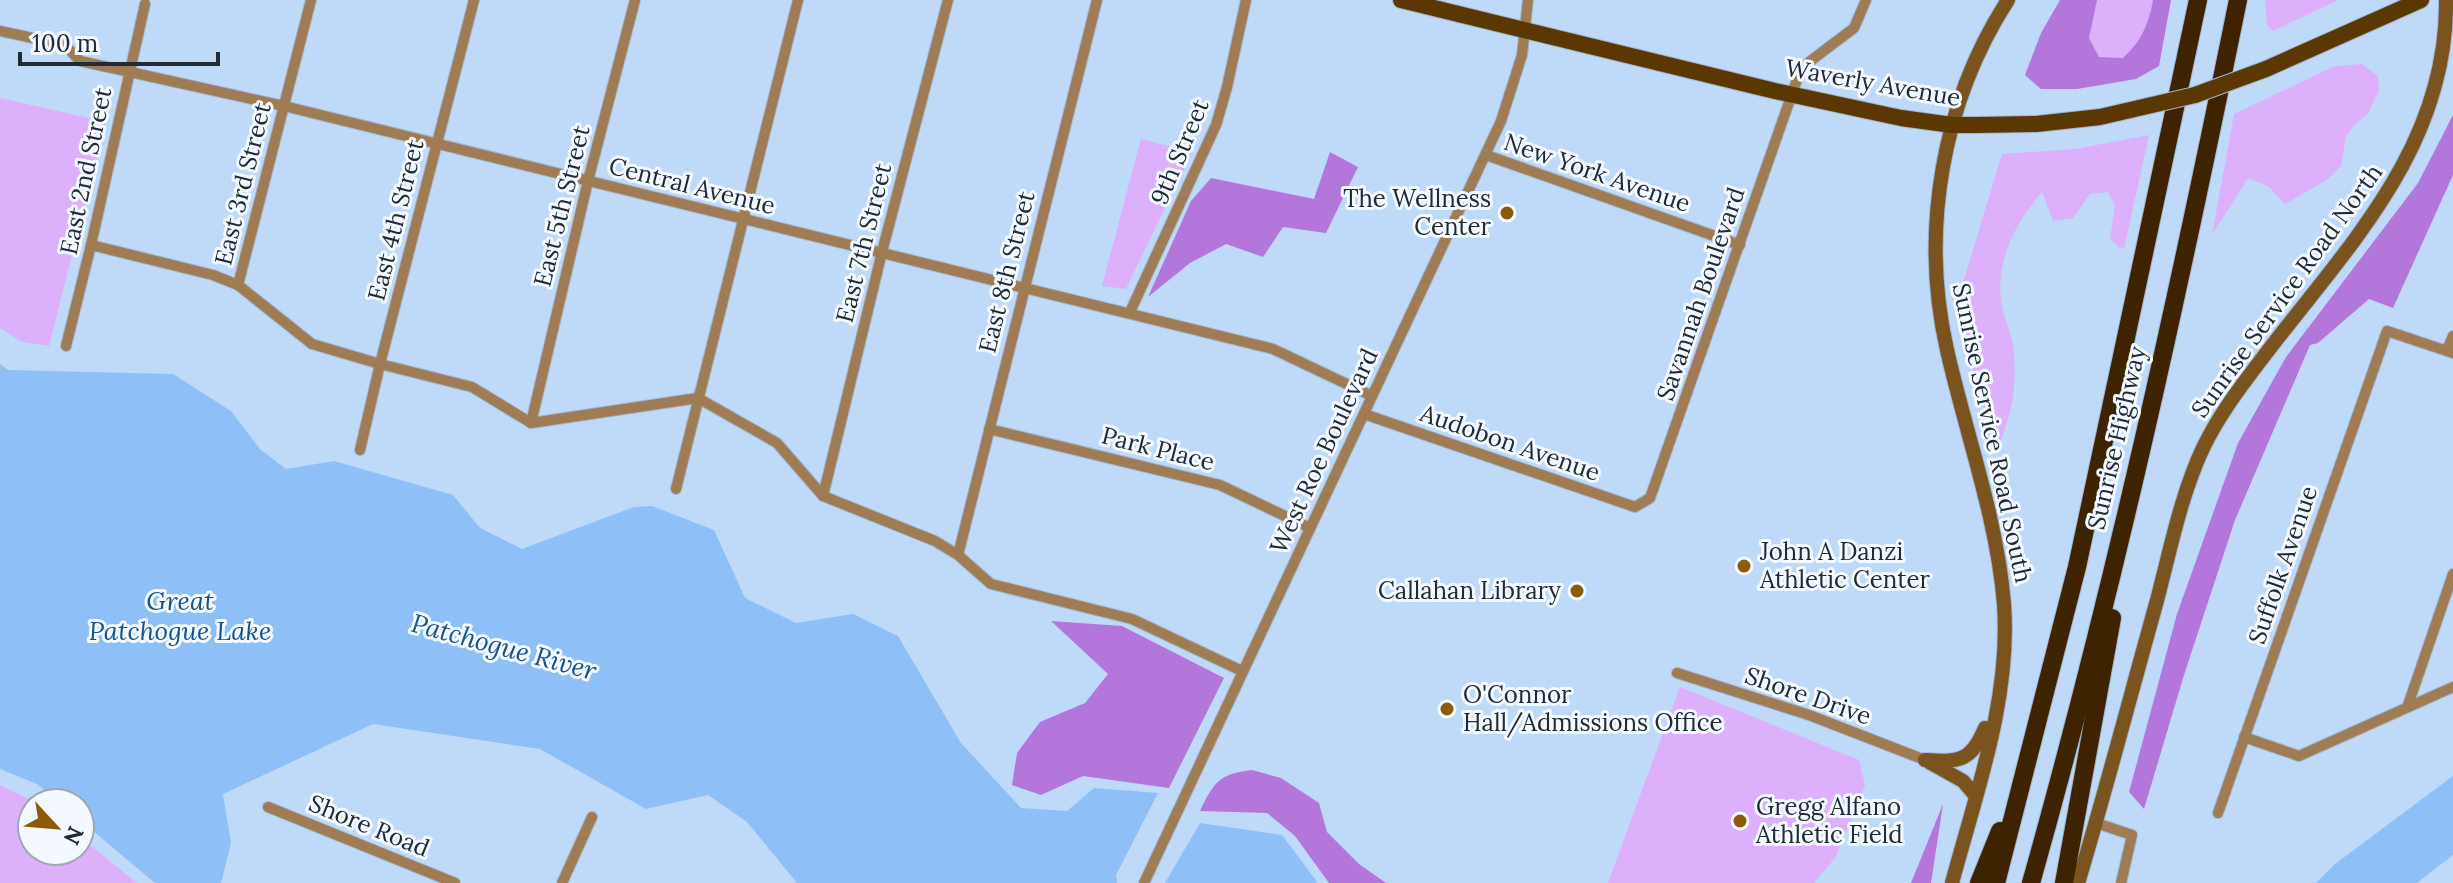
<svg xmlns="http://www.w3.org/2000/svg" width="2453" height="883" viewBox="0 0 2453 883" font-family="Lora,serif">
	<style>
		.green { fill: #dcb0fb }
		.forest { fill: #b376db }
		.water { fill: #8ec0f7 }
		.lines { fill: none; stroke-linecap: round; stroke-linejoin: round }
		.street-casing { stroke: #9fb7d1; stroke-width: 12 }
		.secondary-casing { stroke: #9fb7d1; stroke-width: 16 }
		.primary-casing { stroke: #9fb7d1; stroke-width: 18 }
		.highway-casing { stroke: #9fb7d1; stroke-width: 20 }
		.street { stroke: #9f7c54; stroke-width: 10 }
		.secondary { stroke: #7a531e; stroke-width: 14 }
		.primary { stroke: #5b3801; stroke-width: 16 }
		.highway { stroke: #3d2300; stroke-width: 18 }
		.primary-bridge-casing { stroke: #9fb7d1; stroke-width: 18; stroke-linecap: butt }
		.primary-bridge { stroke: #5b3801; stroke-width: 16 }
		.poi-dot { fill: #8d5a07; stroke: #f3f9ff; stroke-width: 3 }
		.labels { text-anchor: middle; stroke-width: 6; stroke-linejoin: round; paint-order: stroke }
		.street-label { font-size: 24px; fill: #202b36; stroke: #f3f9ff }
		.poi-label { font-size: 24px; fill: #202b36; stroke: #f3f9ff; text-anchor: start }
		.water-label { font-size: 26px; font-style: italic; fill: #15538c; stroke: #f3f9ff }
	</style>
	<rect width="100%" height="100%" fill="#bfdaf8"/>
	<g class="green">
		<path d="M2097,0h56c-4,25 -12,41 -30,58l-24,-1 -10,-19z"/>
		<polygon points="2265,0 2338,0 2273,31 2267,25"/>
		<polygon points="2362,64 2378,76 2379,90 2368,114 2355,124 2346,136 2341,166 2328,179 2285,204 2269,187 2248,178 2212,235 2234,114 2335,66"/>
		<polygon points="0,98 106,122 49,346 22,342 0,328"/>
		<path d="M2149,135l-25,114 -6,-2 -8,-9 5,-32 -7,-14 -18,2 -17,24 -20,3 -11,-29c-27,31 -48,71 -40,113 3,16 11,32 12,48 3,38 -3,63 -17,97l-40,-129 6,-38 39,-129 73,-5z"/>
		<polygon points="1141,139 1192,152 1126,289 1102,286"/>
		<polygon points="1680,687 1859,760 1865,785 1835,858 1814,883 1608,883"/>
		<polygon points="0,785 37,803 32,803 32,851 80,851 80,837 137,883 0,883"/>
	</g>
	<g class="forest">
		<path d="M2060,0h37l-8,38 10,19 24,1c18,-16 26,-35 30,-58h18l-12,66 -23,13 -59,10h-36l-16,-14 16,-42z"/>
		<polygon points="2453,115 2453,175 2393,308 2369,299 2318,343 2310,345 2235,520 2184,675 2144,809 2129,792 2177,614 2238,443 2286,357 2418,183"/>
		<polygon points="1330,152 1358,167 1326,233 1283,227 1263,257 1226,244 1190,263 1148,297 1191,201 1211,178 1314,199"/>
		<polygon points="1051,621 1122,626 1224,678 1169,788 1083,776 1041,795 1012,785 1017,753 1040,722 1085,703 1108,674"/>
		<path d="M1252,770l29,8 38,25 8,29 32,32 27,19h-57l-34,-47 -28,-23 -67,-2c14,-29 19,-37 52,-41z"/>
		<polygon points="1943,804 1931,883 1911,883"/>
	</g>
	<g class="water">
		<polygon points="0,364 8,370 173,374 231,411 260,449 286,469 334,461 453,495 480,528 522,549 634,507 652,506 714,530 745,598 796,623 853,614 898,636 961,743 1021,808 1067,811 1094,788 1158,793 1116,875 1117,883 797,883 747,822 708,795 646,809 540,749 373,724 223,794 231,843 221,883 155,883 80,820 80,803 60,803 37,784 0,769"/>
		<polygon points="2453,776 2453,855 2417,883 2316,883 2335,864"/>
		<polygon points="1200,823 1282,835 1318,883 1165,883"/>
	</g>
	<g class="lines">
		<defs>
			<g id="street">
				<polyline points="0,31 65,45 80,61 284,106 1273,349 1372,396"/>
				<polyline points="1486,155 1740,245"/>
				<polyline points="91,245 213,275 238,285 312,344 380,364 472,387 531,423 698,398 777,443 823,496 935,541 958,555 991,584 1132,619 1242,671"/>
				<polyline points="238,285 311,0"/>
				<polyline points="1130,312 1216,125 1227,87 1246,0"/>
				<polyline points="66,346 91,245 145,4"/>
				<polyline points="2447,350 2453,336"/>
				<polyline points="1364,414 1635,507 1650,498 1799,74 1809,62 1854,28 1866,0"/>
				<polyline points="531,423 588,181 635,0"/>
				<polyline points="989,429 1220,485 1310,528"/>
				<polyline points="360,450 380,364 474,0"/>
				<polyline points="676,489 798,0"/>
				<polyline points="823,496 882,252 948,0"/>
				<polyline points="958,555 1097,0"/>
				<polyline points="1677,673 1809,715 1925,760"/>
				<polyline points="2408,705 2453,574"/>
				<polyline points="2244,737 2299,756 2453,687"/>
				<polyline points="268,807 455,883"/>
				<polyline points="2218,813 2387,331 2453,353"/>
				<polyline points="2096,823 2132,835 2121,883"/>
				<polyline points="562,883 592,817"/>
				<polyline points="1144,883 1501,121 1522,55 1528,0"/>
			</g>
			<g id="secondary">
				<path d="M1925,760c34,2 46,2 60,-32"/>
				<polyline points="1929,762 1963,781 1975,795"/>
				<path d="M1952,883c24,-90 59,-184 52,-279 -7,-86 -38,-170 -57,-254 -27,-119 -5,-248 61,-350"/>
				<path d="M2078,883c28,-93 52,-186 78,-279 14,-52 24,-107 47,-156 19,-39 45,-71 71,-105 81,-104 174,-202 172,-343"/>
			</g>
			<g id="primary">
				<polyline points="1401,0 1775,91 1901,118 1952,125 1976,125 2036,124 2100,117"/>
				<polyline points="2266,69 2421,0"/>
			</g>
			<g id="highway">
				<polyline points="1979,883 2000,831"/>
				<polyline points="1996,883 2077,567 2198,0"/>
				<path d="M2031,883c82,-291 147,-587 207,-883"/>
				<polyline points="2064,883 2112,618"/>
			</g>
		</defs>
		<use href="#street" class="street-casing"/>
		<use href="#secondary" class="secondary-casing"/>
		<use href="#primary" class="primary-casing"/>
		<use href="#highway" class="highway-casing"/>
		<use href="#street" class="street"/>
		<use href="#secondary" class="secondary"/>
		<use href="#primary" class="primary"/>
		<use href="#highway" class="highway"/>
		<defs>
			<polyline id="primary-bridge" points="2100,117 2195,95 2266,69"/>
		</defs>
		<use href="#primary-bridge" class="primary-bridge-casing"/>
		<use href="#primary-bridge" class="primary-bridge"/>
	</g>
	<g class="poi-dot">
		<circle cx="1507" cy="213" r="8"/>
		<circle cx="1744" cy="566" r="8"/>
		<circle cx="1577" cy="591" r="8"/>
		<circle cx="1447" cy="709" r="8"/>
		<circle cx="1740" cy="821" r="8"/>
	</g>
	<g class="labels">
		<g class="street-label">
			<text transform="translate(1873 83) rotate(10)" y="8">Waverly Avenue</text>
			<text transform="translate(1180 152) rotate(-67)" y="8">9th Street</text>
			<text transform="translate(86 171) rotate(-78)" y="8">East 2nd Street</text>
			<text transform="translate(1597 173) rotate(19)" y="8">New York Avenue</text>
			<text transform="translate(243 184) rotate(-76)" y="8">East 3rd Street</text>
			<text transform="translate(692 186) rotate(14)" y="8">Central Avenue</text>
			<text transform="translate(562 206) rotate(-76)" y="8">East 5th Street</text>
			<text transform="translate(396 220) rotate(-76)" y="8">East 4th Street</text>
			<text transform="translate(864 243) rotate(-76)" y="8">East 7th Street</text>
			<text transform="translate(1007 272) rotate(-76)" y="8">East 8th Street</text>
			<text transform="translate(2287 291) rotate(-54)" y="8">Sunrise Service Road North</text>
			<text transform="translate(1701 294) rotate(-71)" y="8">Savannah Boulevard</text>
			<text transform="translate(1992 433) rotate(78)" y="8">Sunrise Service Road South</text>
			<text transform="translate(2117 438) rotate(-77)" y="8">Sunrise Highway</text>
			<text transform="translate(1510 443) rotate(19)" y="8">Audobon Avenue</text>
			<text transform="translate(1158 449) rotate(14)" y="8">Park Place</text>
			<text transform="translate(1324 451) rotate(-65)" y="8">West Roe Boulevard</text>
			<text transform="translate(2283 565) rotate(-71)" y="8">Suffolk Avenue</text>
			<text transform="translate(1808 696) rotate(19)" y="8">Shore Drive</text>
			<text transform="translate(369 826) rotate(22)" y="8">Shore Road</text>
		</g>
		<g class="poi-label">
			<text x="1491" y="207" text-anchor="end">The Wellness<tspan x="1491" dy="28">Center</tspan></text>
			<text x="1760" y="560">John A Danzi<tspan x="1760" dy="28">Athletic Center</tspan></text>
			<text x="1561" y="599" text-anchor="end">Callahan Library</text>
			<text x="1463" y="703">O'Connor<tspan x="1463" dy="28">Hall/Admissions Office</tspan></text>
			<text x="1756" y="815">Gregg Alfano<tspan x="1756" dy="28">Athletic Field</tspan></text>
		</g>
		<g class="water-label">
			<text x="180" y="610">Great<tspan x="180" dy="30">Patchogue Lake</tspan></text>
			<text transform="translate(504 647) rotate(15)" y="9">Patchogue River</text>
		</g>
	</g>
	<g transform="translate(56 827) rotate(116)"><circle r="38" fill="#f3f9ff" stroke="#9fa7af" stroke-width="2"/>
	<path d="M0-6L14 30L0 20L-14 30Z" fill="#8d5a07"/>
	<text y="-12" font-size="22" font-weight="bold" text-anchor="middle" fill="#202b36">N</text>
	</g>
	<path d="M20 52v12h198v-12" fill="none" stroke="#202b36" stroke-width="4"/>
	<text x="32" y="52" font-size="24" fill="#202b36" stroke="#f3f9ff" stroke-width="6" paint-order="stroke">100 m</text>
</svg>
